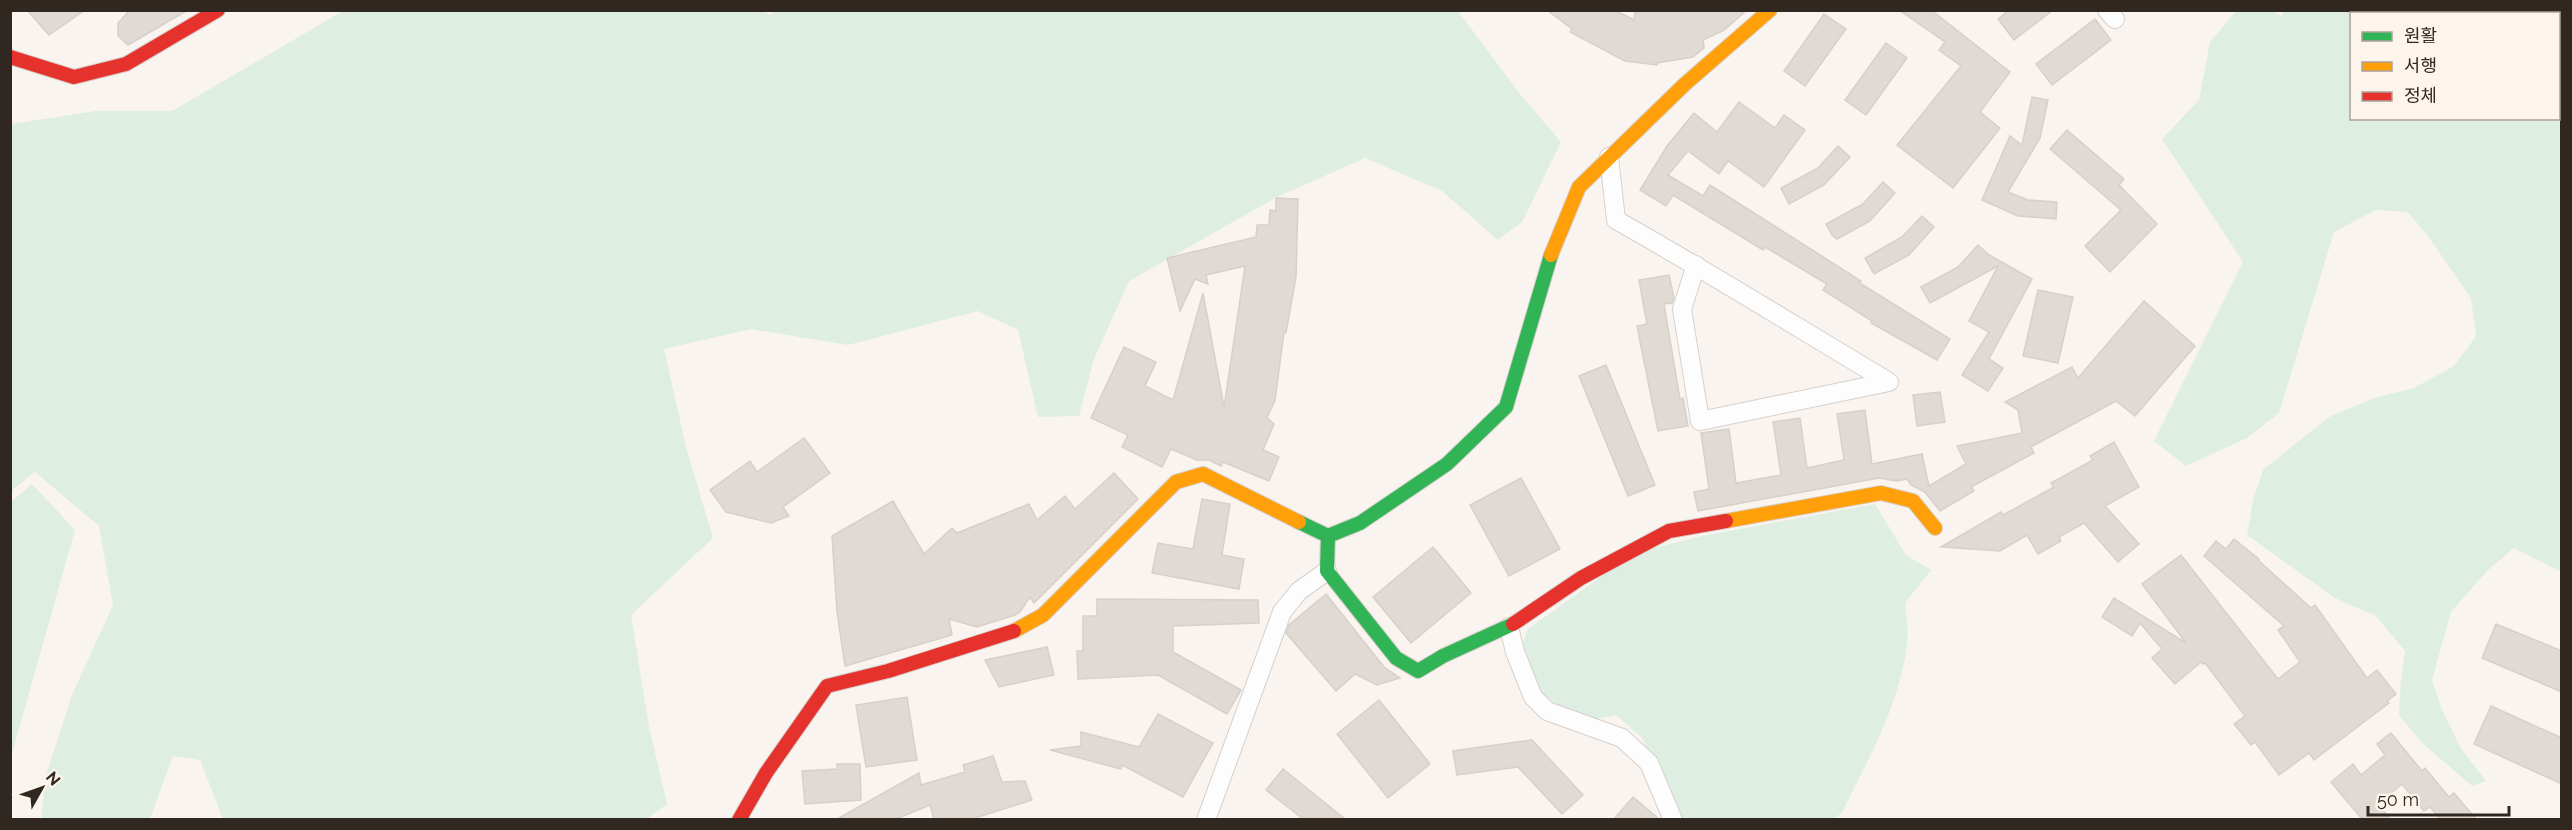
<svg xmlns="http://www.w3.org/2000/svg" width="2572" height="830" viewBox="0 0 2572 830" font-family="Raleway,'Noto Sans KR',sans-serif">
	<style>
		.green { fill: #dfeee2; fill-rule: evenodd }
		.building { fill: #e0d9d4; stroke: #d6d0ca; stroke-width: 1.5 }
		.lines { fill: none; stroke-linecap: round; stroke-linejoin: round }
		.street-casing { stroke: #d7d0ca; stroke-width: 20 }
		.fast-casing { stroke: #d7d0ca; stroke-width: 16 }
		.slow-casing { stroke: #d7d0ca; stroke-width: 16 }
		.jam-casing { stroke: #d7d0ca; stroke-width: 16 }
		.street { stroke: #fefdfd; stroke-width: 18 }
		.fast { stroke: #30b455; stroke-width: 14 }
		.slow { stroke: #ff9f0a; stroke-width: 14 }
		.jam { stroke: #e5322d; stroke-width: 14 }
	</style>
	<rect width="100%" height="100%" fill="#f9f4f0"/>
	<g class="green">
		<polygon points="763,10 769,15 778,10 1458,11 1520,94 1561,142 1522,222 1498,240 1442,191 1365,158 1277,197 1129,281 1094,359 1079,416 1038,417 1018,330 978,311 848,345 751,329 664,349 686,447 713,538 631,615 649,727 667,804 647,819 223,819 200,760 173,756 150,819 41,819 46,775 72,695 113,605 99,526 35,472 11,491 11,124 96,111 172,111 343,11"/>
		<path d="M2284,11h277v561l-47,-24 -27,23 -36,41 -19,68 9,27 19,40 26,34 -14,5 -51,-44 -22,-27 2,-36 4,-28 -29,-35 -41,-18 -88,-63 6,-35 10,-30 66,-53 45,-19 40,-10 40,-22 22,-30 -5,-38 -44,-63 -19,-23 -32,-2 -42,22 -55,181 -32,25 -61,28 -32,-25 89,-179 -81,-123 37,-39 11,-58 26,-31h36l10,5zM2352,14h206v104h-206z"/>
		<polygon points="32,484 75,530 11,757 11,502"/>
		<path d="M1875,504l31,51 25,15 -26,33c1,13 4,29 2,42 -8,61 -38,113 -65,167l-7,7h-152l-24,-42 -16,-38 -27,-24 -36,7 -56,-42 -6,-24 10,-27 106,-76 68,-17z"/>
	</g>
	<g class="building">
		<polygon points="27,10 85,10 49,35"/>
		<polygon points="130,10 188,10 128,45 118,36 118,23"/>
		<polygon points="1547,10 1615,10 1634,20 1635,10 1747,10 1724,30 1703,40 1704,48 1693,57 1657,63 1657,65 1625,61 1570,32 1572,29"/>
		<polygon points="1899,10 1931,10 2010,72 1980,112 2000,128 1953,188 1897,145 1961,66 1939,50 1945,42"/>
		<polygon points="2009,10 2053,10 2014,40 1998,19"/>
		<polygon points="1824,14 1846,29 1805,86 1784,71"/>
		<polygon points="2095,19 2111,40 2052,85 2036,64"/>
		<polygon points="1886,43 1907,58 1866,115 1845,100"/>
		<polygon points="2032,97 2048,100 2040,138 2008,192 2028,200 2057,202 2056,219 2018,216 1982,200 2010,136 2022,145"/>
		<polygon points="1739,102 1775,128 1784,115 1805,130 1764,187 1728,161 1719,174 1688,151 1668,175 1703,196 1710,185 1861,281 1858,282 1950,339 1937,360 1871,323 1872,321 1823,290 1827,284 1765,247 1763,250 1673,195 1666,206 1640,190 1667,146 1694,113 1717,132"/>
		<polygon points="2067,130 2124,179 2119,185 2157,224 2110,272 2085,246 2121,210 2050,149"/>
		<polygon points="1838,146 1850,157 1824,185 1789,204 1781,188 1818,168"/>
		<polygon points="1883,182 1895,193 1870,221 1837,239 1832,235 1826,224 1863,204"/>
		<polygon points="1276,198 1298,199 1296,277 1286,333 1284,332 1275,400 1267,418 1274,424 1263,450 1279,457 1269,481 1223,462 1221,466 1209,460 1197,460 1171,449 1162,467 1122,447 1128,435 1091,418 1124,347 1156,362 1145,386 1173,400 1203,293 1224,407 1245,266 1206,275 1208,284 1195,279 1180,311 1167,258 1256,237 1257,225 1269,225 1270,210 1276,211"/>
		<polygon points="1922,216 1934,227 1909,255 1874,274 1865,258 1902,237"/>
		<polygon points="1978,245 1989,255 2032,279 1989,359 2003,368 1988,391 1962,375 1989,332 1969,321 1998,266 1930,303 1921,287 1958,267"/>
		<polygon points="1669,275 1674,298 1672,303 1664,304 1680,399 1683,398 1688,426 1658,431 1637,326 1647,324 1639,280"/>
		<polygon points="2038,290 2073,297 2058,363 2023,356"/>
		<polygon points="2144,301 2195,346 2135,416 2116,401 2031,447 2034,453 1971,487 1974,491 1940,511 1925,492 1911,485 1907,479 1896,481 1879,478 1698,511 1694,492 1709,489 1701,433 1729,429 1736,483 1781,475 1773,422 1800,418 1807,468 1844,460 1837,414 1865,410 1872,464 1922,454 1929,486 1966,464 1957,446 2022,433 2018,410 2005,402 2072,367 2078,378"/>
		<polygon points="1606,365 1655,485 1628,496 1579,376"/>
		<polygon points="1940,392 1945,422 1917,426 1913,395"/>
		<polygon points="804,438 830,473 783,507 789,516 771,523 726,512 710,490 750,461 757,472"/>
		<polygon points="2114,442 2139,487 2105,506 2139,544 2118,562 2084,523 2059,537 2061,541 2038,554 2027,535 2000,551 1941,547 2001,512 2003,515 2054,487 2051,483 2093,460 2090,456"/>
		<polygon points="1114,473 1138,499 1034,603 1030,597 1020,612 1015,615 977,627 949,619 952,635 845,666 837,612 832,536 893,501 924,554 952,528 957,533 1029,504 1037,520 1065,496 1075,509"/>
		<polygon points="1521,478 1560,549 1509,576 1470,505"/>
		<polygon points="1202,499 1230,504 1222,555 1244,559 1239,589 1152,573 1158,543 1193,549"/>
		<polygon points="2234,539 2259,559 2258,560 2311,608 2315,605 2367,678 2377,670 2396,694 2387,701 2389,703 2314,760 2309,753 2279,775 2255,742 2251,745 2234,724 2245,716 2205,663 2203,664 2201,662 2175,684 2152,658 2162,649 2140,623 2132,636 2102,617 2114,598 2186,643 2142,584 2181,555 2278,679 2300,662 2278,630 2284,626 2204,556 2216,541 2226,549"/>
		<polygon points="1433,547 1471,593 1411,643 1373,597"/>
		<polygon points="1326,594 1384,667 1400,678 1377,685 1355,674 1336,691 1286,633 1289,625"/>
		<polygon points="1097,599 1258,600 1259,623 1173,626 1173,652 1241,690 1227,714 1158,675 1078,679 1077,651 1083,651 1083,616 1097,616"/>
		<polygon points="2496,624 2562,651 2562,692 2482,658"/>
		<polygon points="1047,647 1054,675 999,687 985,660"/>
		<polygon points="907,697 917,760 866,767 856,705"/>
		<polygon points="1379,700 1430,764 1388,798 1337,734"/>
		<polygon points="2491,706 2562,738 2562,784 2474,744"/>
		<polygon points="1158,714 1213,743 1183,797 1122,765 1121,769 1050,750 1081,746 1081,732 1139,747"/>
		<polygon points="2391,733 2422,771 2425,768 2449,797 2454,793 2476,819 2440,819 2430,807 2424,811 2402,784 2378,804 2390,819 2362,819 2331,782 2353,764 2361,775 2385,755 2377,744"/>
		<polygon points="1532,740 1583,795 1562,814 1518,767 1457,775 1453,751"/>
		<polygon points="993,756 1002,782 1025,781 1032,800 972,819 934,819 930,805 896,819 837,819 919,773 921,785 965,772 963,765"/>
		<polygon points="837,764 860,764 861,800 805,804 802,771 837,769"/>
		<polygon points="1283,769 1345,819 1303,819 1266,790"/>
		<polygon points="1633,797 1659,819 1614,819"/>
	</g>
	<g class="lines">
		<defs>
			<g id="street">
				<polyline points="2107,10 2115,19"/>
				<path d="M1609,157l7,63c93,52 182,108 273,162l-189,39 -18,-112 14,-44"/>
				<polyline points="1509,627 1515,652 1533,697 1547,711 1622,738 1649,763 1673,820"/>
				<polyline points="1206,820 1282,612 1299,591 1327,571"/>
			</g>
			<g id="fast">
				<polyline points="1299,522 1328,536 1360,523 1447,464 1506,407 1551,255"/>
				<polyline points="1328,536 1327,571 1396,658 1418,671 1443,656 1513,624"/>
			</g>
			<g id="slow">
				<polyline points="1551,255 1579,187 1685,84 1770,10"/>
				<polyline points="1726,521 1881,493 1913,501 1935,528"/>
				<polyline points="1014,631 1043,615 1176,482 1203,474 1299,522"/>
			</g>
			<g id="jam">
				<polyline points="10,57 74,77 126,64 218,10"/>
				<polyline points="1513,624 1581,578 1669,531 1726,521"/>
				<polyline points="739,820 766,773 827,686 888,671 1014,631"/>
			</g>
		</defs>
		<use href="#street" class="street-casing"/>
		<use href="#fast" class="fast-casing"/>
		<use href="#slow" class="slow-casing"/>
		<use href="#jam" class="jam-casing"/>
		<use href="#street" class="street"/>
		<use href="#fast" class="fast"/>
		<use href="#slow" class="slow"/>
		<use href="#jam" class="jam"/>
	</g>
	<rect width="2572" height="830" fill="none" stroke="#302720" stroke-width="24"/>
	<rect x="2350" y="12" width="210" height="108" fill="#fdf4ec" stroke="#aba29a" stroke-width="1.5"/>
	<rect x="2362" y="32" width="30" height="9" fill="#30b455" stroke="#aba29a" stroke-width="1.5"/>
	<text x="2404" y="42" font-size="18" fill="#302720">원활</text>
	<rect x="2362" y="62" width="30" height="9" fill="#ff9f0a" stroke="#aba29a" stroke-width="1.5"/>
	<text x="2404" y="72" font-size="18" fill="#302720">서행</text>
	<rect x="2362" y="92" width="30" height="9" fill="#e5322d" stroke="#aba29a" stroke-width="1.5"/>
	<text x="2404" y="102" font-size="18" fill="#302720">정체</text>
	<g transform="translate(42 788) rotate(50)" stroke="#fdf4ec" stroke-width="4.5" paint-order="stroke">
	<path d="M0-4.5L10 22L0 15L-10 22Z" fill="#302720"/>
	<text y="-9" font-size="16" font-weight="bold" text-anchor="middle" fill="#302720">N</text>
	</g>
	<path d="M2368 806v9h141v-9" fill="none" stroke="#302720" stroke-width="3"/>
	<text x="2377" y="806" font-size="18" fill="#302720" stroke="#fdf4ec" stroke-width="4.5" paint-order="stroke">50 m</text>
</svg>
